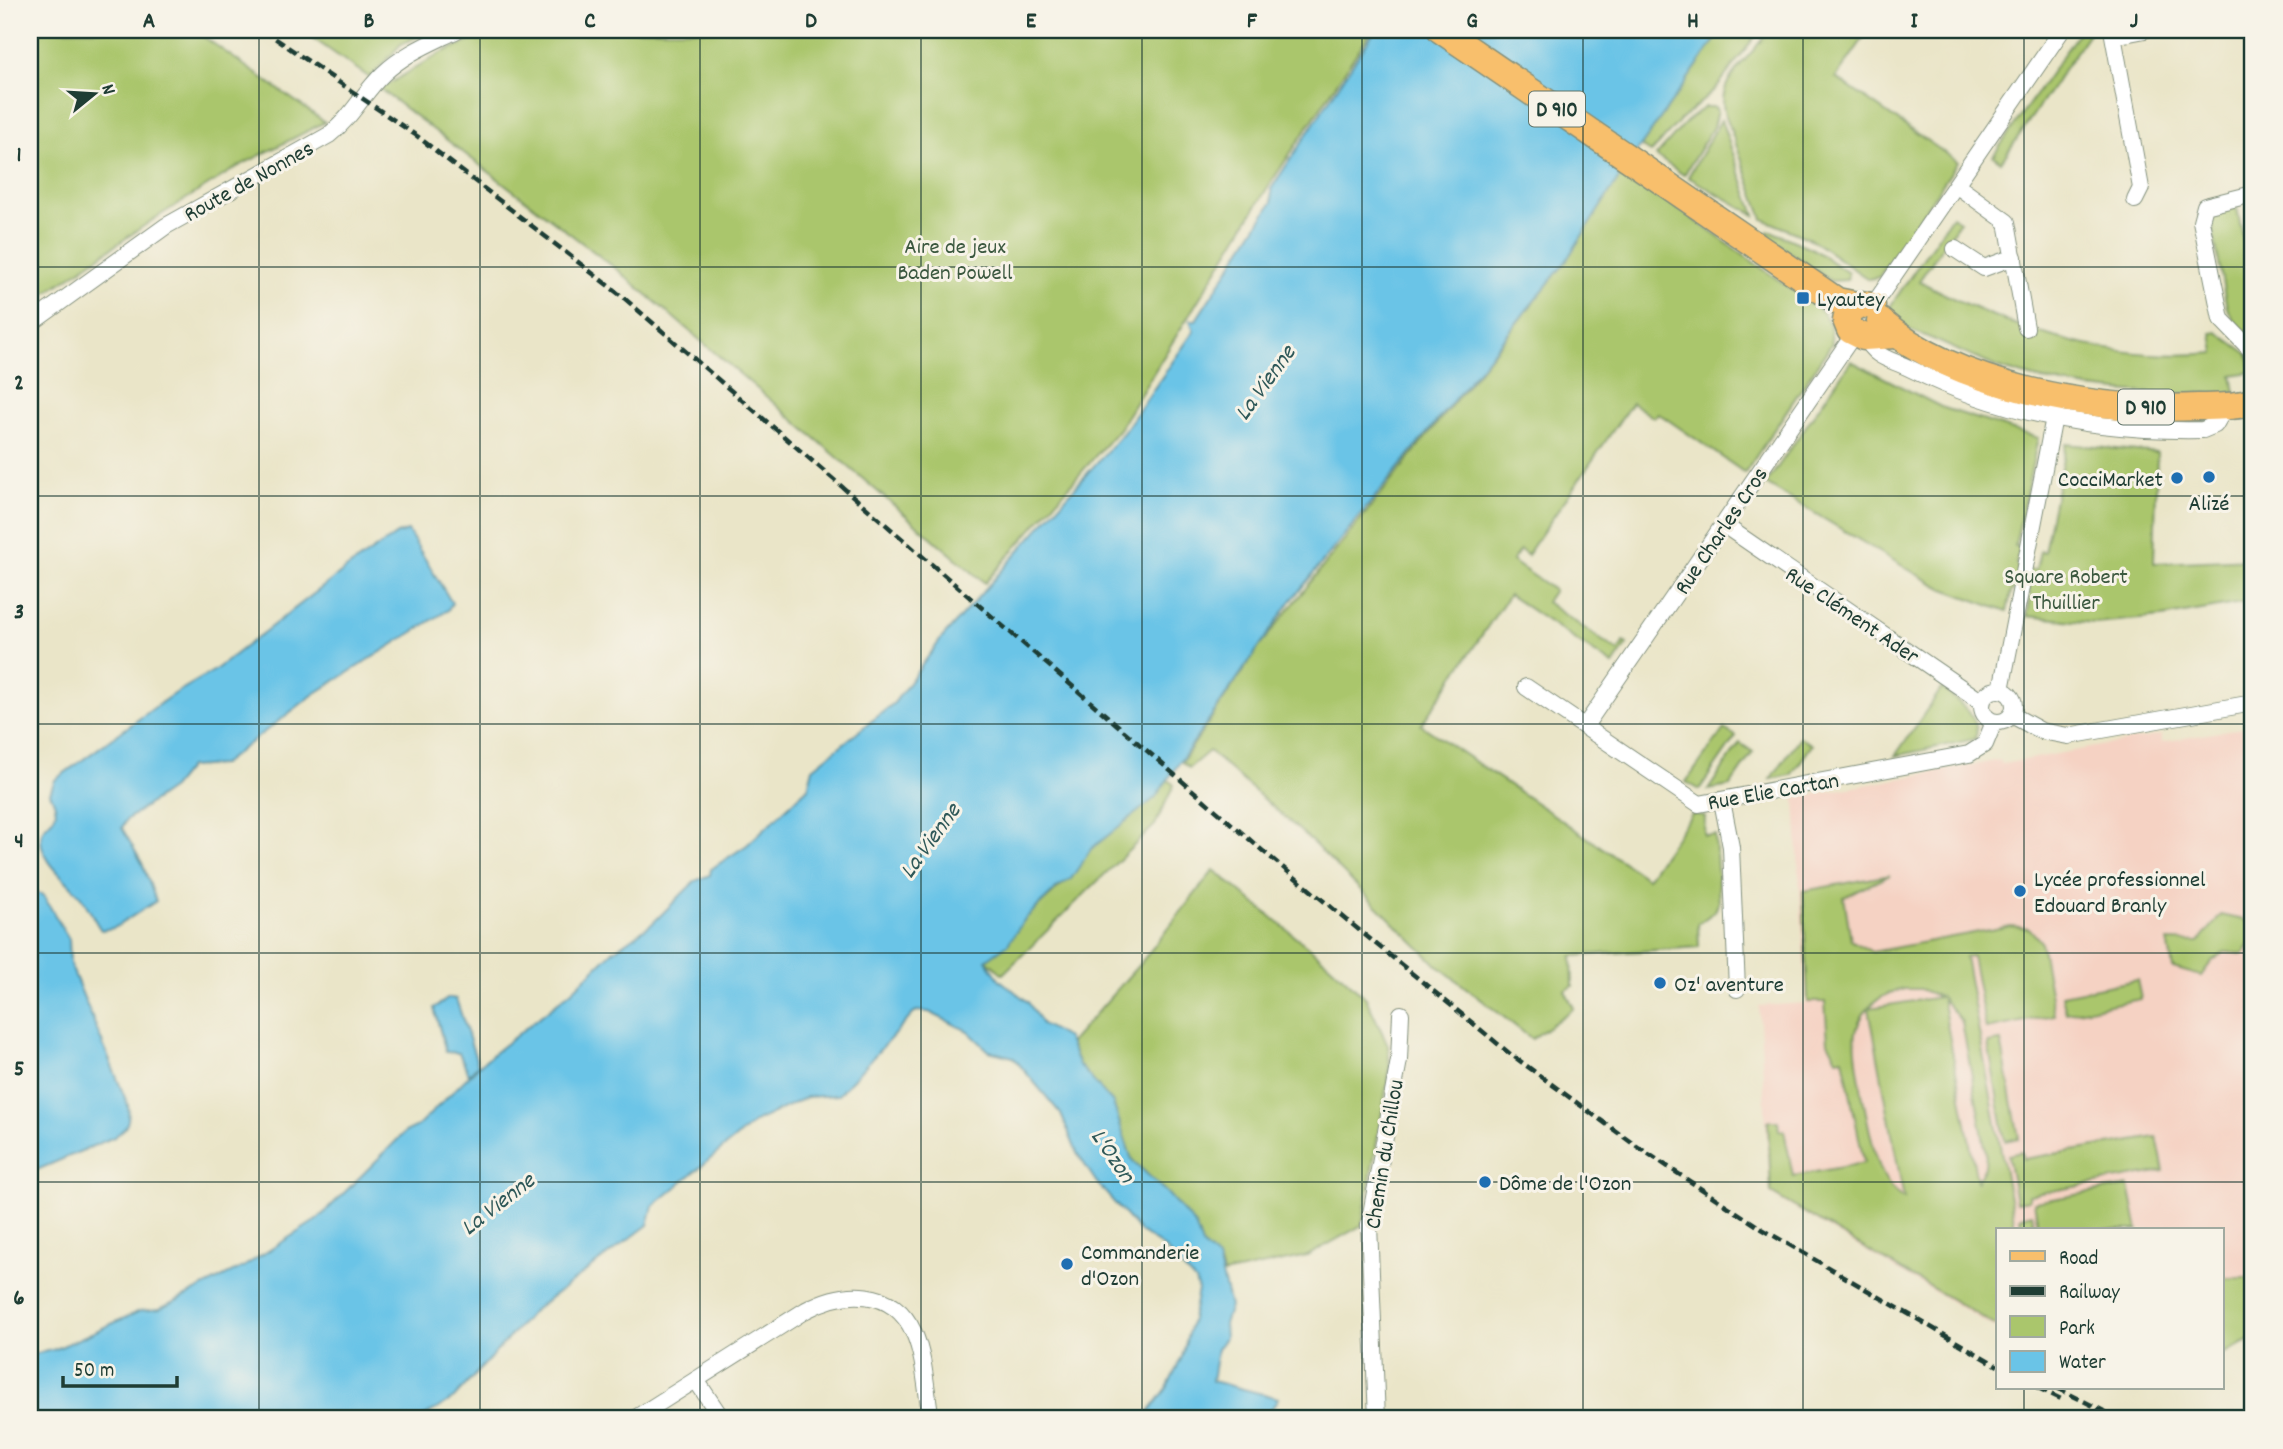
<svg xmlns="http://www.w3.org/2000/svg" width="2283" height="1449" viewBox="0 0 2283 1449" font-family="Dekko,sans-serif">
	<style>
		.built { fill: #f5d2c3 }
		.green { fill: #aac66c; stroke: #648250; stroke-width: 2; fill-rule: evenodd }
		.water { fill: #6ac4e7; stroke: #44808e; stroke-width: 2 }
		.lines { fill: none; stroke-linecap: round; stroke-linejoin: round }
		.minor-casing { stroke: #84917e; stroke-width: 18 }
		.primary-casing { stroke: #84917e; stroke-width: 29 }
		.minor { stroke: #fff; stroke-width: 16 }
		.primary { stroke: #f8bf6c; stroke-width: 26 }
		.rail { stroke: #1f3d34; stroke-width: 4.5; stroke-dasharray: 10 5; stroke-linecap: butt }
		.grid { fill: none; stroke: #1f3d34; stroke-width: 2; stroke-opacity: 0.55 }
		.poi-dot { fill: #1f6fb2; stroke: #f7f3e8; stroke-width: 2.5 }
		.labels { text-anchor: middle; stroke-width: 6; stroke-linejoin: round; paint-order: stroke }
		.shield { fill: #f7f3e8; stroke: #60746a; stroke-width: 2 }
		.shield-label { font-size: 21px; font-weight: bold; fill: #1f3d34 }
		.street-label { font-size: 23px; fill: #1f3d34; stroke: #f7f3e8 }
		.park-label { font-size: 23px; fill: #3b583f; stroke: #f7f3e8 }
		.poi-label { font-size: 23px; fill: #1f3d34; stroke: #f7f3e8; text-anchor: start }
		.water-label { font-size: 24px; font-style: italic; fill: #2e5858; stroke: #f7f3e8 }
		.neatline { fill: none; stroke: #1f3d34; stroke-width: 2.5 }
		.grid-label { font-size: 23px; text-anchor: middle; font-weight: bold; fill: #1f3d34 }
	</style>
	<rect width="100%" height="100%" fill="#f7f3e8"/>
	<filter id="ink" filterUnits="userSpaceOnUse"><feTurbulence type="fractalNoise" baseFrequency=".0143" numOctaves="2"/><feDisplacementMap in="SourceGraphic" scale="14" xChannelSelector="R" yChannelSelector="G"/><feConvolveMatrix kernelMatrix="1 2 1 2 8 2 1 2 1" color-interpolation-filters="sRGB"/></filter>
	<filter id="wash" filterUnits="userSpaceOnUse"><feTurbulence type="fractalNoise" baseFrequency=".00686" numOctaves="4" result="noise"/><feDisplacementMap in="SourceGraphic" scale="28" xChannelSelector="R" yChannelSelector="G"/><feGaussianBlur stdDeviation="1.57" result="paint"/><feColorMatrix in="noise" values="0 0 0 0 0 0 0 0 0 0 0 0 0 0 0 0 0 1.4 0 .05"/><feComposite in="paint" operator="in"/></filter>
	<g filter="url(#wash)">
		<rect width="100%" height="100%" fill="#eae5c8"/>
		<polygon class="built" points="2253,726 2253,1339 2222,1354 2222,1230 1998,1230 1998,1330 1770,1194 1759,1006 1806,1003 1795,798 2000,760 2002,764 2161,735 2162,742"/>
		<g class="green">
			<polygon points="30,30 194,30 325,122 239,166 154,219 30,304"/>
			<polygon points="301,30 433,30 401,44 370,78"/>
			<polygon points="497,30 1372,30 1268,187 1119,429 985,583 619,271 380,89 443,52"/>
			<polygon points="1722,30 1760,30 1714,91 1680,120 1651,153 1641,146"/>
			<path d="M1768,30h101l-33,48 122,84 -79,115 -11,2 -56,-39 -49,-21 -39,-108c-7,-36 29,-52 44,-81z"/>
			<polygon points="2079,32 2089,33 2001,162 1993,156"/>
			<polygon points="1705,107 1715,107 1717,111 1713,127 1684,175 1656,156 1686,122"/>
			<polygon points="1721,120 1755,215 1688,177"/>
			<polygon points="1624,170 1822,311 1830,325 1832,343 1745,473 1658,413 1654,418 1632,403 1527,555 1520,550 1512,561 1554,590 1546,602 1618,651 1624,642 1627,644 1613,665 1509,595 1421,725 1647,878 1692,814 1705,816 1704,835 1715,835 1719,902 1715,911 1698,924 1699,947 1572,956 1573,986 1565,991 1574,1008 1532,1039 1438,966 1306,836 1209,751 1189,768 1182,762 1259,647 1564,264"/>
			<polygon points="2237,208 2253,288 2253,337 2236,323 2227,308 2211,218 2215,212"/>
			<path d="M1952,216l8,5 -41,60c92,49 190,82 296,72l-3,-20 5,-1 31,22 4,18 -20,3 3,18c-79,2 -152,1 -229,-23 -39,-13 -75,-35 -114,-46l-3,-16z"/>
			<polygon points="1771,231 1813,249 1848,273 1847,280 1831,281 1773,241 1767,232"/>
			<polygon points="1851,361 1941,407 2038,438 2015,546 2020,547 2016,564 2020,570 2036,570 2040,551 2044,552 2066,444 2157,453 2154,563 2253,559 2253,601 2162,617 2094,623 2027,616 2031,596 2028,589 2016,587 2011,592 2007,612 1944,589 1916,574 1766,484"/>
			<path d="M1942,688c14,13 42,29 33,51l-80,17z"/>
			<polygon points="1724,729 1736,736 1699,790 1686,782"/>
			<polygon points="1800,737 1812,745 1791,775 1771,779"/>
			<polygon points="1740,743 1753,752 1730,786 1708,790"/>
			<polygon points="1166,778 1174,785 1155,825 1003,974 983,957 1075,873 1086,850"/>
			<polygon points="1214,870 1329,964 1366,998 1388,1045 1390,1068 1362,1225 1307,1256 1223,1274 1221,1266 1202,1245 1195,1225 1167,1193 1132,1160 1113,1103 1079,1065 1070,1043 1143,960"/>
			<path d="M1890,875l-46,22 7,43 21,12 139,-26 18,2 12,14 13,73 -68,14 -14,-73 -7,1 50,269 6,-1 -1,-8 12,-3 3,16h-37v97l-227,-134 -3,-72h10l1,10 5,-1 9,46 71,-13 -21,-105 -6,1 -9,-17 -3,-40h-17l-5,-111zM1905,989h15l20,8 -71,11 35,191c-13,-8 -20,-20 -25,-34 -8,-22 -27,-113 -23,-133 6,-25 25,-39 49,-43zM1942,998l20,24 24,131 -1,13 -8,15z"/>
			<polygon points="2221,915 2244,920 2253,926 2253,939 2244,954 2225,952 2212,961 2201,976 2173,968 2168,941 2199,942"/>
			<polygon points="2137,980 2141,999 2066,1013 2062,995"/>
			<polygon points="2001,1041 2019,1138 2005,1141 1988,1043"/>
			<polygon points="2157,1137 2164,1171 2029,1195 2029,1200 2016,1202 2008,1155 2021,1152 2023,1159"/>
			<polygon points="2129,1186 2138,1230 2039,1230 2034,1202"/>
			<polygon points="2222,1278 2253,1278 2253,1339 2222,1354"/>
		</g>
		<g class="water">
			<polygon points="1375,30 1722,30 1624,170 1564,264 1290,602 1155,798 1091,849 1071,879 1058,887 1025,919 1008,944 986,960 1000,980 1028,1002 1042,1024 1067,1038 1079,1065 1113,1103 1132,1160 1167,1193 1195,1225 1202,1245 1218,1259 1230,1306 1224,1324 1225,1338 1217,1349 1212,1381 1278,1398 1266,1419 1211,1419 1204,1413 1189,1419 1144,1419 1167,1388 1182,1357 1194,1311 1198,1290 1195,1281 1163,1247 1139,1231 1097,1183 1077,1153 1061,1114 1013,1057 989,1051 968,1031 929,1012 916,1011 838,1095 807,1097 756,1121 653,1206 648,1225 533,1311 454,1398 420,1419 30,1419 30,1355 56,1349 140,1311 160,1309 243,1267 318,1219 405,1132 418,1126 483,1062 572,991 613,951 653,923 695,881 710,875 711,869 747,845 808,788 813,768 894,703 942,638 1123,433 1194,331 1190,320 1196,320 1272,202 1271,189"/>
			<path d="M408,531l44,72 -4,7 -134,84 -93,71 -32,2 -17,21 -46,32 -4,8 20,35 14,38 -42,27 -13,2c-8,-11 -12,-23 -20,-33 -12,-16 -39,-34 -40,-57 0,-24 26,-14 9,-47l5,-13 114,-83 46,-27 131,-101 51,-35z"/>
			<path d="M30,890l13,5 26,44 1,25 58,141c2,16 0,23 -14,32l-84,36z"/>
			<polygon points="449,998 456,999 478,1065 469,1074 459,1053 446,1052 434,1008"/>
		</g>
	</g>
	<g filter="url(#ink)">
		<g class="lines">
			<defs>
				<g id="minor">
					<polyline points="2112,30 2141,188 2135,200"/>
					<polyline points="2114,36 2145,30"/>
					<polyline points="1956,185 2007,222 2026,328"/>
					<polyline points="2253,194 2205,206 2201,221 2221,319 2253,352"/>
					<polyline points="1955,249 1984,268 2014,257"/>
					<polyline points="1872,307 2062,30"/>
					<path d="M30,324l136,-98 163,-91c25,-20 33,-41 54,-61 22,-21 48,-31 74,-44"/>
					<path d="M1864,337c13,23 25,21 47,32 92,46 190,63 292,61l12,-5 11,-19"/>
					<polyline points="1724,525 1982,702"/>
					<polyline points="1526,687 1699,804 1969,754 1985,744 1994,722"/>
					<circle cx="1998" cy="706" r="16"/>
					<polyline points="2001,690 2055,412"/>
					<polyline points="2012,715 2041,731 2068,736 2253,703"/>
					<polyline points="1585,726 1854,334"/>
					<polyline points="1722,801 1731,847 1737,989"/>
					<polyline points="696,1380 722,1419"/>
					<path d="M634,1419l172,-109c37,-20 87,-24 108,23 11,25 12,59 17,86"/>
					<polyline points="1377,1419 1369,1225 1399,1060 1401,1014"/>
				</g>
				<g id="primary">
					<polyline points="1441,30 1837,301 1857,305"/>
					<polyline points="1872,306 1861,304 1849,311 1846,320 1850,330 1864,337 1895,335"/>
					<path d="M1880,321c77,67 218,91 318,86 17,-1 36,1 53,-5"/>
				</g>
			</defs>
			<use href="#minor" class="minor-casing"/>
			<use href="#primary" class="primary-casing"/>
			<use href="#minor" class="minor"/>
			<use href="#primary" class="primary"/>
			<g class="rail">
				<polyline points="263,30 417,136 624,298 1264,852 1509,1053 1632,1143 1762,1229 1998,1366"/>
				<polyline points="2038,1388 2063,1400"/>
				<polyline points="2057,1388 2120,1419"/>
			</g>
		</g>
	</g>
	<path class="grid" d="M259,30v1389M480,30v1389M700,30v1389M921,30v1389M1142,30v1389M1362,30v1389M1583,30v1389M1803,30v1389M2024,30v1200M30,267h2223M30,496h2223M30,724h2223M30,953h2223M30,1182h2223M2024,1388v31"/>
	<g class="poi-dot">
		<rect x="1796" y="291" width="14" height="14" rx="3.5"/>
		<circle cx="2209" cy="477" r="7"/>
		<circle cx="2177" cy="478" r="7"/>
		<circle cx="2020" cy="891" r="7"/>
		<circle cx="1660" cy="983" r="7"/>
		<circle cx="1485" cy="1182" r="7"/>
		<circle cx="1067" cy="1264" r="7"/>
	</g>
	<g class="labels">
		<g class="shield">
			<rect x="1529" y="91.5" width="56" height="35" rx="5"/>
			<rect x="2118" y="389.5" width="56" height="35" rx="5"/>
		</g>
		<g class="shield-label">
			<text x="1557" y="116">D 910</text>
			<text x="2146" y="414">D 910</text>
		</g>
		<g class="street-label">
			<text transform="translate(248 180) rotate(-29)" y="8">Route de Nonnes</text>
			<text transform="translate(1720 530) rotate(-56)" y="8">Rue Charles Cros</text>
			<text transform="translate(1853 614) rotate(34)" y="8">Rue Clément Ader</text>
			<text transform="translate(1773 790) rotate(-10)" y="8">Rue Elie Cartan</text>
			<text transform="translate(1383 1154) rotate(-81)" y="8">Chemin du Chillou</text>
		</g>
		<g class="park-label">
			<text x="955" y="253">Aire de jeux<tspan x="955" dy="26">Baden Powell</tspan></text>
			<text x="2066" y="583">Square Robert<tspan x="2066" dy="26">Thuillier</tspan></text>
		</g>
		<g class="poi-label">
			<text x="1817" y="306">Lyautey</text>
			<text x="2163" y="486" text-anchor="end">CocciMarket</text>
			<text x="2209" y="510" text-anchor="middle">Alizé</text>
			<text x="2034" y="886">Lycée professionnel<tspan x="2034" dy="26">Edouard Branly</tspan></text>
			<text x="1674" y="991">Oz' aventure</text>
			<text x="1499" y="1190">Dôme de l'Ozon</text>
			<text x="1081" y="1259">Commanderie<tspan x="1081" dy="26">d'Ozon</tspan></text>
		</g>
		<g class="water-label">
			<text transform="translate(1264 382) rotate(-54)" y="8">La Vienne</text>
			<text transform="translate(929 840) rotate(-54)" y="8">La Vienne</text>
			<text transform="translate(1114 1155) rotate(56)" y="8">L'Ozon</text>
			<text transform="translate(497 1203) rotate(-38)" y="8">La Vienne</text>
		</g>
	</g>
	<rect width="2283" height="1449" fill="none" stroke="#f7f3e8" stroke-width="77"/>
	<rect x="1996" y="1228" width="228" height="161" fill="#f7f3e8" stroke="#a1aaa0" stroke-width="2"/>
	<rect x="2010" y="1251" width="35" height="10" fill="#f8bf6c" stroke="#a1aaa0" stroke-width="2"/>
	<text x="2059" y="1264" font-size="21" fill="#1f3d34">Road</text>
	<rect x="2010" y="1286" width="35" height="10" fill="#1f3d34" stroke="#a1aaa0" stroke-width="2"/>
	<text x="2059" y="1298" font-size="21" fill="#1f3d34">Railway</text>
	<rect x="2010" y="1316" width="35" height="21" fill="#aac66c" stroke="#a1aaa0" stroke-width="2"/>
	<text x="2059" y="1334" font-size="21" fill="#1f3d34">Park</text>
	<rect x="2010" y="1351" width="35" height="21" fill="#6ac4e7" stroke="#a1aaa0" stroke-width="2"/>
	<text x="2059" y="1368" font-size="21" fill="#1f3d34">Water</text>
	<g transform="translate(94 94) rotate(72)" stroke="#f7f3e8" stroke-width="5" paint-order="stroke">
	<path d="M0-5L12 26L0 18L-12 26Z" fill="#1f3d34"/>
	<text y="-10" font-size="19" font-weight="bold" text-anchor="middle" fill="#1f3d34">N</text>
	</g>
	<path d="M63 1376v10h114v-10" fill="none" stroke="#1f3d34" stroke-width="3.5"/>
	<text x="74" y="1376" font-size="21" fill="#1f3d34" stroke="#f7f3e8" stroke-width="5" paint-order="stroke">50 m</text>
	<rect x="38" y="38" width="2206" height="1372" class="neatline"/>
	<g class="grid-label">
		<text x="149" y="27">A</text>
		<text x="369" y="27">B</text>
		<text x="590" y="27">C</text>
		<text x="811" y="27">D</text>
		<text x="1031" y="27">E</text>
		<text x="1252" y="27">F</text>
		<text x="1472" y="27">G</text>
		<text x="1693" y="27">H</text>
		<text x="1914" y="27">I</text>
		<text x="2134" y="27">J</text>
		<text x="19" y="161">1</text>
		<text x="19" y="389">2</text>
		<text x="19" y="618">3</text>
		<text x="19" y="847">4</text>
		<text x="19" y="1075">5</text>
		<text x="19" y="1304">6</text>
	</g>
</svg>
